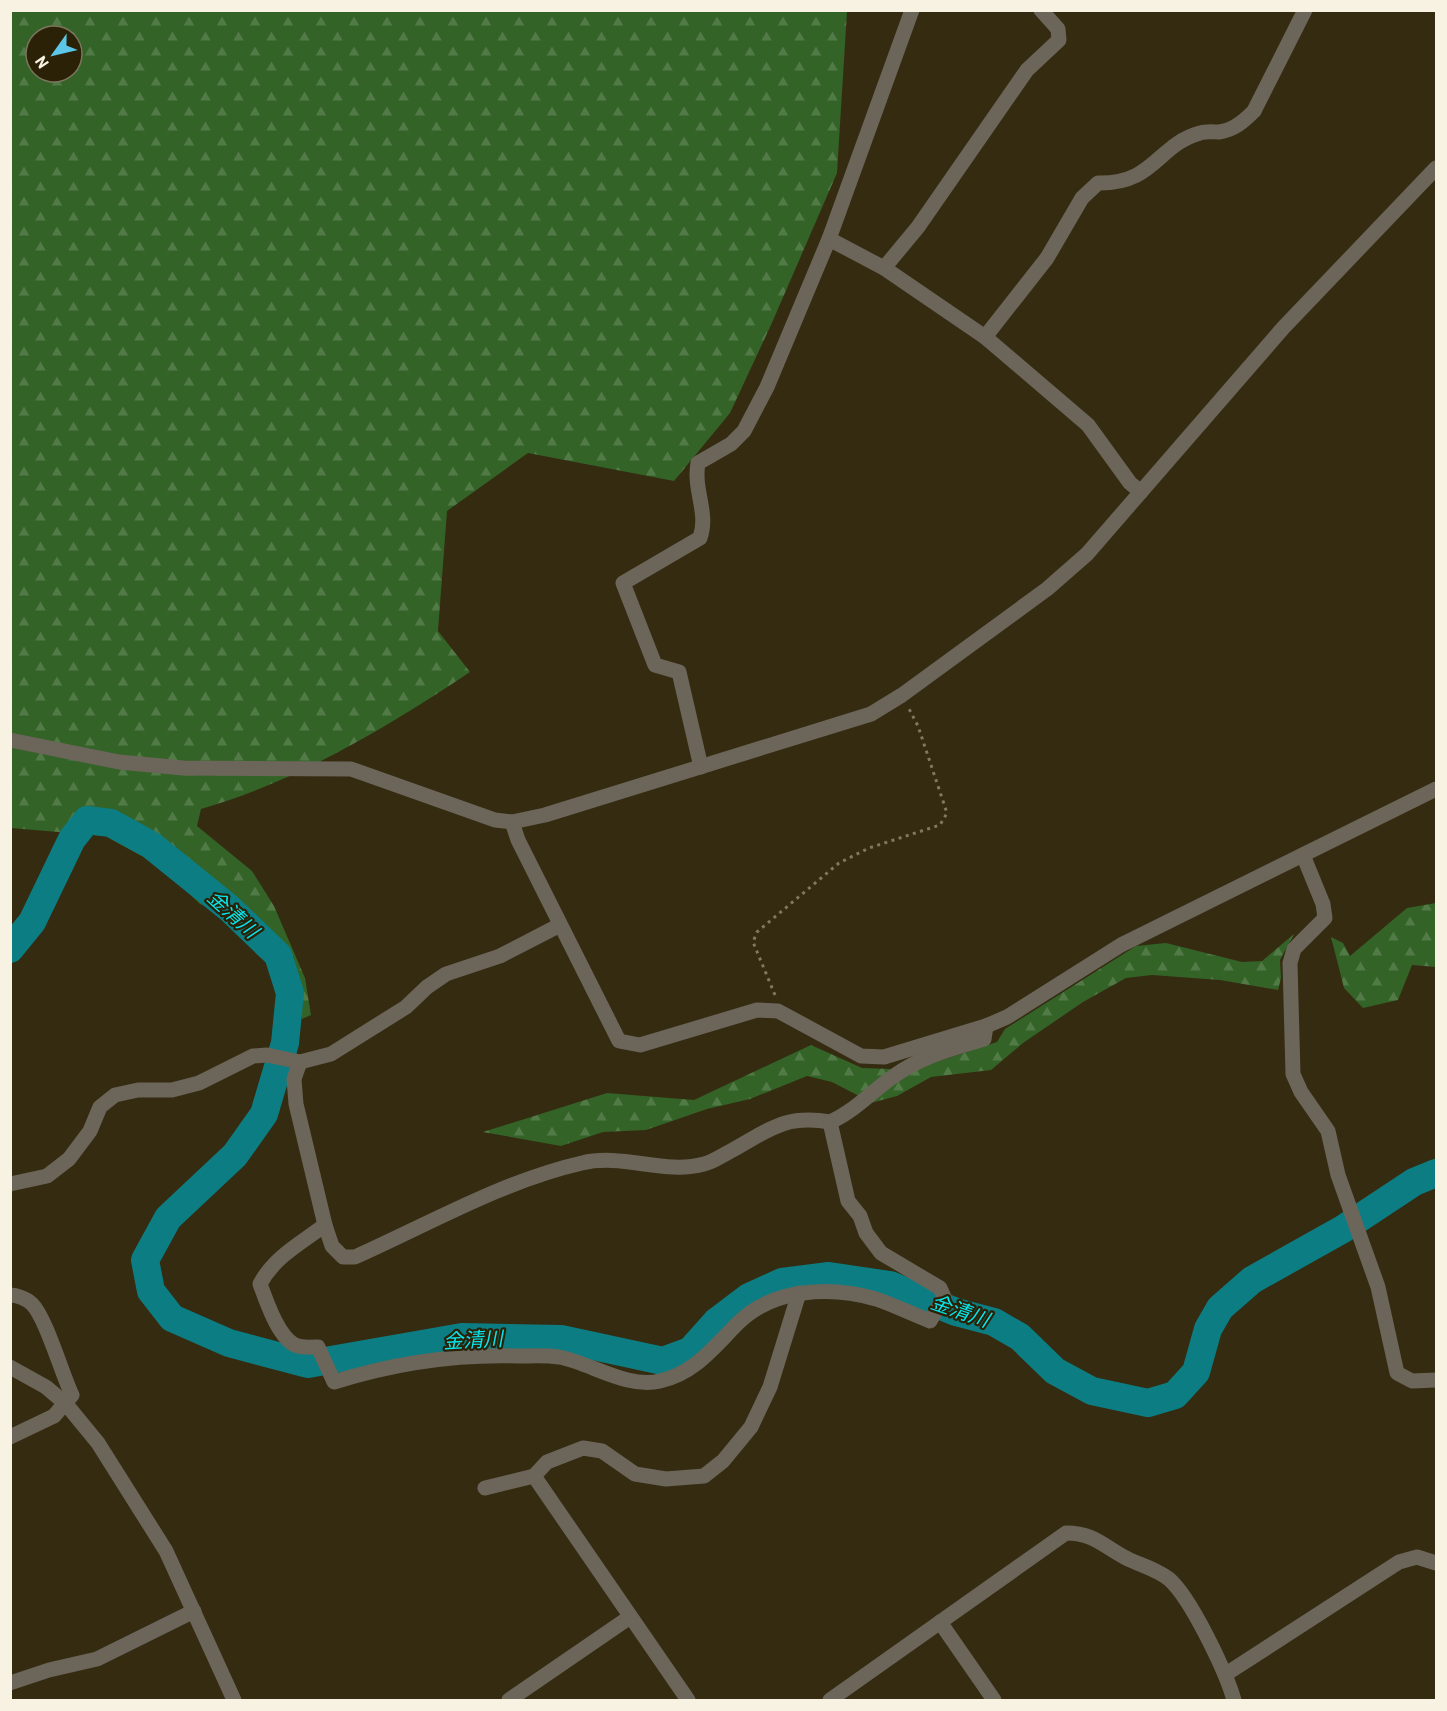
<svg xmlns="http://www.w3.org/2000/svg" width="1447" height="1711" viewBox="0 0 1447 1711" font-family="Barlow,'Noto Sans JP',sans-serif">
	<style>
		.forest { fill: url(#forest-firs); fill-rule: evenodd }
		.lines { fill: none; stroke-linecap: round; stroke-linejoin: round }
		.river { stroke: #0c7e83; stroke-width: 28 }
		.path { stroke: #807862; stroke-width: 3; stroke-dasharray: 3 4.5; stroke-linecap: butt }
		.minor { stroke: #6c655a; stroke-width: 15 }
		.tertiary { stroke: #6c655a; stroke-width: 15 }
		.labels { text-anchor: middle; stroke-width: 4.5; stroke-linejoin: round; paint-order: stroke }
		.water-label { font-size: 20px; font-style: italic; fill: #06e5ed; stroke: #2a2106 }
	</style>
	<defs>
		<pattern id="forest-firs" width="22" height="20" patternUnits="userSpaceOnUse" patternTransform="scale(1.5)"><rect width="22" height="20" fill="#336327"/><path d="M5 1l3.5 6h-7zM16 11l3.5 6h-7z" fill="#517a46"/></pattern>
	</defs>
	<rect width="100%" height="100%" fill="#342b10"/>
	<g class="forest">
		<path d="M11,11h836l-10,162 -66,152 -41,88 -56,68 -146,-28 -81,58 -9,120 32,41c-84,56 -172,109 -269,137l-4,17 55,45 22,35 31,72 6,37 -9,4 -17,-66 -26,-28 -59,-21 -38,-37 -57,-31 -94,-8zM36,36h36v36h-36z"/>
		<polygon points="1436,903 1436,967 1412,965 1398,1000 1363,1008 1344,988 1331,937 1343,943 1350,956 1407,908"/>
		<polygon points="1294,934 1280,960 1281,978 1278,990 1220,980 1152,975 1126,978 1083,1002 1023,1043 991,1070 931,1077 897,1096 867,1104 915,1069 997,1042 1005,1029 1136,946 1166,943 1242,962 1262,961"/>
		<polygon points="811,1045 862,1068 891,1069 861,1097 832,1082 807,1076 750,1099 707,1109 646,1130 603,1132 561,1146 483,1132 607,1093 694,1100"/>
	</g>
	<g class="lines">
		<polyline class="river" points="10,949 32,922 72,839 87,820 111,823 151,845 229,908 278,955 290,993 285,1043 264,1114 235,1155 168,1218 145,1260 151,1291 172,1318 229,1343 308,1364 462,1337 561,1339 663,1361 690,1351 716,1322 749,1297 782,1282 829,1276 890,1285 956,1312 994,1322 1020,1337 1055,1371 1092,1391 1148,1403 1175,1395 1196,1372 1208,1329 1220,1308 1252,1280 1343,1229 1414,1182 1436,1173"/>
		<polyline class="path" points="775,995 753,942 757,932 839,863 869,848 940,825 947,813 918,726 908,707"/>
		<g class="minor">
			<polyline points="829,239 884,268 985,337 1088,425 1130,483 1141,492"/>
			<polyline points="884,268 918,227 1027,70 1059,40 1058,29 1041,10"/>
			<path d="M985,337l62,-79 35,-60 16,-15c57,1 59,-38 102,-50 6,-2 13,-1 19,-1 15,-2 25,-11 35,-21l51,-101"/>
			<polyline points="10,740 119,762 183,768 351,769 495,820 512,822 545,815 871,714 902,695 1047,589 1087,554 1283,328 1436,168"/>
			<path d="M701,767l-22,-95 -24,-7 -32,-82 77,-45c9,-26 -7,-47 -2,-75l33,-19 13,-13 23,-44 62,-148 83,-229"/>
			<polyline points="512,822 518,840 619,1041 640,1045 757,1010 778,1011 861,1056 884,1057 986,1026 1007,1017 1121,945 1436,789"/>
			<polyline points="1303,855 1323,904 1325,918 1294,949 1290,963 1293,1074 1301,1092 1328,1131 1338,1175 1378,1287 1397,1373 1412,1381 1436,1380"/>
			<path d="M300,1062l-6,17 2,25 29,121 7,21 11,11h12c74,-33 148,-76 227,-94 41,-10 82,12 122,1 9,-2 17,-8 25,-12 39,-21 54,-38 101,-30"/>
			<polyline points="10,1184 47,1176 69,1159 90,1131 100,1107 115,1095 138,1090 172,1090 199,1083 253,1056 267,1055 300,1062 331,1054 406,1007 427,987 446,974 500,956 560,925"/>
			<path d="M325,1225c-24,18 -51,32 -65,59 6,16 18,53 35,61 6,3 16,2 23,2l16,35c61,-19 120,-28 184,-26 13,0 28,-1 41,1 32,6 68,32 101,24 35,-8 54,-34 78,-58 35,-35 93,-37 138,-24 18,6 36,15 54,22l14,-24 -4,-9 -59,-35 -15,-20 -6,-17 -12,-15 -18,-79c25,-11 42,-31 64,-46 28,-20 58,-27 90,-37l2,-13"/>
			<path d="M10,1295c7,0 17,4 22,9 14,14 30,70 40,91l-18,21 -44,21"/>
			<polyline points="534,1476 688,1700"/>
			<polyline points="485,1488 534,1476 547,1462 583,1448 602,1451 635,1474 666,1479 704,1476 723,1461 751,1427 770,1387 799,1293"/>
			<polyline points="940,1622 994,1700"/>
			<polyline points="1226,1674 1399,1562 1417,1557 1436,1563"/>
			<polyline points="10,1683 49,1670 97,1659 194,1611"/>
			<polyline points="509,1700 630,1617"/>
			<path d="M830,1700l236,-167c29,0 38,14 62,26 15,7 28,10 41,20 22,19 57,93 65,121"/>
		</g>
		<polyline class="tertiary" points="10,1367 46,1387 66,1404 98,1443 166,1551 234,1700"/>
	</g>
	<g class="labels">
		<g class="water-label">
			<text transform="translate(233 914) rotate(42)" y="7">金清川</text>
			<text transform="translate(960 1311) rotate(19)" y="7">金清川</text>
			<text transform="translate(473 1340) rotate(-3)" y="7">金清川</text>
		</g>
	</g>
	<rect width="1447" height="1711" fill="none" stroke="#f8f2e2" stroke-width="24"/>
	<g transform="translate(54 54) rotate(236)"><circle r="28" fill="#2a2106" stroke="#7c755e" stroke-width="1.5"/>
	<path d="M0-4.5L10 22L0 15L-10 22Z" fill="#5cc7e8"/>
	<text y="-9" font-size="16" font-weight="bold" text-anchor="middle" fill="#f8f2e2">N</text>
	</g>
</svg>
